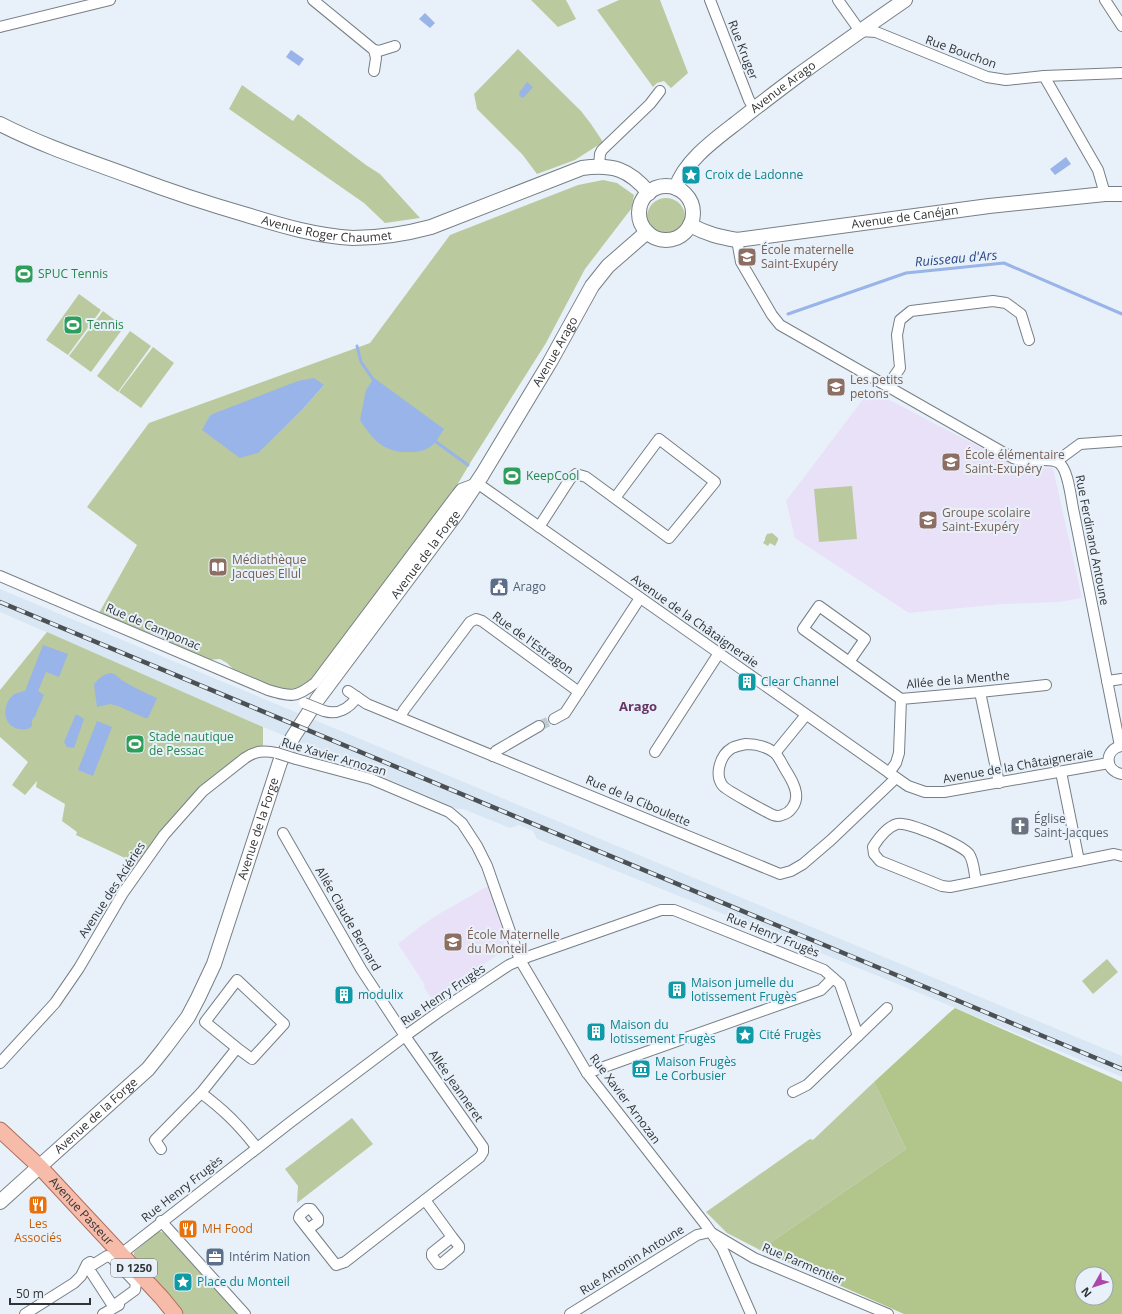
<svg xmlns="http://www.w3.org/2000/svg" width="1122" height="1314" viewBox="0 0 1122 1314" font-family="'Open Sans',sans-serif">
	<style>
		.built { fill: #d9e7f5 }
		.education { fill: #e9e1f7 }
		.green { fill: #bbc99f; fill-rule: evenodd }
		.forest { fill: #b2c58b; fill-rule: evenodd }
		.water { fill: #98b4e8 }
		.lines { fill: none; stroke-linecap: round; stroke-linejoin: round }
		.stream { stroke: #98b4e8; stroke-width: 3 }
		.street-tunnel { stroke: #c3cbd2; stroke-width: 10; stroke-dasharray: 10 5; stroke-linecap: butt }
		.street-casing { stroke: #777f86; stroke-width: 12 }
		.secondary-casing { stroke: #777f86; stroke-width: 16 }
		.primary-casing { stroke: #ae6e5c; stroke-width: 17 }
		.street { stroke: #fff; stroke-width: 10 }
		.secondary { stroke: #fff; stroke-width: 14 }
		.primary { stroke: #f7bba9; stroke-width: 15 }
		.rail-casing { stroke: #4c5053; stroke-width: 4.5 }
		.rail { stroke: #e8f1f9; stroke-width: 3; stroke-dasharray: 9; stroke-linecap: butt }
		.street-bridge-casing { stroke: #777f86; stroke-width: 12; stroke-linecap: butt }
		.street-bridge { stroke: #fff; stroke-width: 10 }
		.labels { text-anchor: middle; stroke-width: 4; stroke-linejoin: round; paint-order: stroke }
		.shield { fill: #e8f1f9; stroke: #686d71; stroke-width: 1 }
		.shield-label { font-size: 11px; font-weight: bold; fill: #313437 }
		.street-label { font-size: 12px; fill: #313437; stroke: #e8f1f9 }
		.culture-label { font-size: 12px; fill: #0d838f; stroke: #e8f1f9; text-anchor: start }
		.education-label { font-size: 12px; fill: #785e54; stroke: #e8f1f9; text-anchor: start }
		.leisure-label { font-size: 12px; fill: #27864d; stroke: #e8f1f9; text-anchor: start }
		.service-label { font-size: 12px; fill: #4e5e75; stroke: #e8f1f9; text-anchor: start }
		.worship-label { font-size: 12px; fill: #5b616d; stroke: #e8f1f9; text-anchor: start }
		.food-label { font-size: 12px; fill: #c56008; stroke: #e8f1f9 }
		.water-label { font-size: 13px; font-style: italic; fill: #284886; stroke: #e8f1f9 }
		.neighbourhood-label { font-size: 13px; font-weight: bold; fill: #673466; stroke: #e8f1f9 }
	</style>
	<rect width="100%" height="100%" fill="#e8f1f9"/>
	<polygon class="built" points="0,589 1122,1056 1122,1077 866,971 782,938 779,933 762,926 756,927 537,839 533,831 519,825 510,828 463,809 457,809 344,760 263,727 0,612"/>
	<g class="education">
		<polygon points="876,393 1020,468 1053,468 1082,598 1060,602 1002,604 909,613 795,538 786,501 864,398 870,401"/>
		<polygon points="488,886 505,939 502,952 432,999 423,986 425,985 398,944 417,929 437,915"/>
	</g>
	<g class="green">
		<polygon points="531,0 566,0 576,19 558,27"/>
		<polygon points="619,0 660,0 688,73 671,88 664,81 657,83 653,87 597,10"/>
		<polygon points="518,49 581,111 591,124 603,142 575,160 537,174 522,154 477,109 474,94"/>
		<polygon points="242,85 293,121 298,114 366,165 380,174 420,218 385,223 364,203 229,109"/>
		<path d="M603,180l14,3 17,12 -3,14 -46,60 -39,74 -74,117 -18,30 -132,180 -13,13 -8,4 -10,2h-11l-46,-19 -7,-7 -7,-4 -12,1 -42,-19c-4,-4 -12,-8 -18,-8l-49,-20 38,-68 -50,-38 62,-84 221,-80 80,-108 128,-50zM324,385l-21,24 -46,44 -54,-23 7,-15z"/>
		<circle cx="666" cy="217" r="19"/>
		<polygon points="79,294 101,310 68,355 46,340"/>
		<polygon points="103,311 124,327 91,372 69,356"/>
		<polygon points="130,331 151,346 118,392 97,376"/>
		<polygon points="153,347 174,363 141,408 119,392"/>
		<polygon points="852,486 857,539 819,542 814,489"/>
		<polygon points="772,533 778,538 778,540 775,546 770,543 768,546 763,543 765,540 765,538 767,534"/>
		<polygon points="47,632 263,727 263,751 203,791 142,866 76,835 77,832 62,821 65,804 36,787 37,781 25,795 12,785 28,762 0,737 0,690"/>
		<polygon points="1107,959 1118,972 1093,994 1082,981"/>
		<polygon points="874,1082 906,1149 760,1250 727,1233 706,1212 810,1139 813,1140"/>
		<polygon points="352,1118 373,1144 297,1203 298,1186 285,1169"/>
		<polygon points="159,1231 164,1233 239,1314 184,1314 134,1255 134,1252"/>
	</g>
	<path class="forest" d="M955,1008l167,74v232h-218l-144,-64 146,-101 -32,-67 75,-69zM1082,1274h24v24h-24z"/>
	<g class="water">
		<polygon points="425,13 435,23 430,28 419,19"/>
		<polygon points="291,50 304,59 299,66 286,57"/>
		<polygon points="527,82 533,87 524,97 522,98 519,95 520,94 519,93"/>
		<polygon points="1066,157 1071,164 1055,175 1050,169"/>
		<polygon points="314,378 324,385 303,409 258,453 240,458 202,430 210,415 298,381"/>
		<path d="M374,378l70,51c-4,6 -8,14 -14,18 -6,4 -13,5 -20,5 -26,1 -37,-12 -50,-32l6,-30z"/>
		<path d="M43,645l25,9 -9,23 -13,-5 -8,19 6,4 -1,2 -8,19 -3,4v6c-4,4 -7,4 -12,3 -17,-2 -19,-23 -7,-34 3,-2 7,-3 12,-4z"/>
		<path d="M111,673l5,2c5,7 32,19 41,23l-9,20h-3l-27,-12 -8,-2 -13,3 -3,-22c4,-7 10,-11 17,-12z"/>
		<polygon points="76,714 84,719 74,748 67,747 64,742"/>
		<polygon points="97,721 112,727 93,776 78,770"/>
	</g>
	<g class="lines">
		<g class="stream">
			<polyline points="788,314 906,273 1004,263 1122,314"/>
			<polyline points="357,346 361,362 375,382"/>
			<polyline points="432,439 468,465"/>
		</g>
		<polyline class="street-tunnel" points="539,726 554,719"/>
		<defs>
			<g id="street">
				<polyline points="313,0 374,50 376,58 374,71"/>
				<polyline points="710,0 749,100 754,108"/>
				<polyline points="838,0 860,31 876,32 987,77 1006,80 1044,76 1098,170 1105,194"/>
				<polyline points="1105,0 1122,26"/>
				<polyline points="0,27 110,0"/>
				<polyline points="374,50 379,51 395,46"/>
				<polyline points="1044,76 1122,73"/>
				<polyline points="599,166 600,154 602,150 650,104 660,91"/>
				<path d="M737,240l4,22 31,53 8,10 233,133c11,4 18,2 30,2 5,0 12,0 16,3 10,7 12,38 15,50l46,233"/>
				<polyline points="888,385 900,368 897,335 900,320 911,311 993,301 1006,303 1021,314 1029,340"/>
				<polyline points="1057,461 1080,444 1122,441"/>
				<polyline points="539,527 570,479 576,474 586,477 669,538 715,482 659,439 615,498"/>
				<path d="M0,576l268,114c23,7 28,8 47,-7l142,-189 4,-5 16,-6 431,303 17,6h19l165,-29"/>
				<polyline points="849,662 865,639 819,606 803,629 901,699"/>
				<polyline points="1107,681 1122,679"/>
				<polyline points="348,691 367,704 780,874 791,871 803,864 831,840 896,778"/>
				<polyline points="980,692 999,783"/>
				<path d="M324,711c13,4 25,-2 33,-14"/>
				<polyline points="400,717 404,710 470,622 476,619 482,621 579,692"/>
				<polyline points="554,719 565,713 640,598"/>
				<path d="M746,744c10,0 21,3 29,9 4,4 7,11 10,16 7,11 17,27 7,39 -2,3 -6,6 -10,7 -2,1 -6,1 -9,0 -5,-2 -47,-25 -50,-29 -9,-11 -3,-31 9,-38 4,-2 9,-3 14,-4z"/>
				<path d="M1122,746c-18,3 -18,25 0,28"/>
				<polyline points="655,752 719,653"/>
				<polyline points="775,753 806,715"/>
				<polyline points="493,756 496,751 539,726"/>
				<polyline points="296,759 371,779 449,812 462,823 477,846 487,866 520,960 580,1061 587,1073 705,1224 722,1248 751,1314"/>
				<polyline points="1061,772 1079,861"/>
				<polyline points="889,773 896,763 899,753 901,699 980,692 1046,685"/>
				<polyline points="283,833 361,969 405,1036 483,1147 483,1152 480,1157 345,1262 336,1265 299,1218 300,1215 307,1209 311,1209 318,1218 318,1222 308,1229"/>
				<path d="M976,881c-2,-8 -2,-20 -7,-27 -7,-9 -61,-33 -72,-30 -10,3 -19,15 -24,23l1,7 6,7 62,25 8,1 164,-33 8,2"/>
				<path d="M0,1063l55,-60 24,-35 44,-75 41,-58 39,-44 42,-33c10,-7 19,-8 32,-5"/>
				<polyline points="587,1073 821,990 833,978"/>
				<polyline points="793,1092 807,1085 887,1008"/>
				<path d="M201,1093c23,17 38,32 56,55"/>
				<polyline points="161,1149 155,1140 201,1093 237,1048 205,1022 237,980 284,1024 252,1059 237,1048"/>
				<polyline points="425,1200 452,1237 432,1253 432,1256 438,1264 441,1264 459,1249 459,1246 452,1237"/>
				<polyline points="161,1221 245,1314"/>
				<polyline points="121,1254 292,1121 405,1036 440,1011 509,965 530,956 661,910 674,910 824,970 840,984 858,1036"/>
				<polygon points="107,1256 111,1257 136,1283 135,1290 113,1306 89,1269 91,1266"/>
				<polyline points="25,1314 74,1283 81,1276 87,1264 90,1262"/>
				<polyline points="103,1314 119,1305"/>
				<polyline points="570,1314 697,1235 710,1232 754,1258 888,1314"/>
			</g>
			<g id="secondary">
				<path id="s1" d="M0,124c43,22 89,37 135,54 37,14 74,26 112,37 35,11 70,21 106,23 27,0 52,-4 78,-11l151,-59c31,-4 47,1 67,25"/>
				<circle cx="666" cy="213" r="27"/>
				<path id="s2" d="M676,188c9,-28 41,-50 64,-68 20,-16 40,-31 60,-46 35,-25 70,-50 105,-74"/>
				<path id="s3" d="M690,225c17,9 29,12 47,15l252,-34 116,-12h17"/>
				<path id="s4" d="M0,1202l148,-133 16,-20 24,-32 10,-19 16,-34 66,-202 13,-25 24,-37 139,-186 26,-39 68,-113 42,-76 16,-20 39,-34"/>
			</g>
			<g id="primary">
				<path id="s5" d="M0,1130l40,37 122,131 13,16"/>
			</g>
		</defs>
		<use href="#street" class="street-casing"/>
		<use href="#secondary" class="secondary-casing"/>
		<use href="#primary" class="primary-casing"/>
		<use href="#street" class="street"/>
		<use href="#secondary" class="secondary"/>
		<use href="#primary" class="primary"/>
		<defs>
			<polyline id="rail" points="0,602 1122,1069"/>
		</defs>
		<use href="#rail" class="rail-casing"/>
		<use href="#rail" class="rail"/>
		<defs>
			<g id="street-bridge">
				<polyline points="304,703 324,711"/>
				<polyline points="277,753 296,759"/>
			</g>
		</defs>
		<use href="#street-bridge" class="street-bridge-casing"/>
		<use href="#street-bridge" class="street-bridge"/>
	</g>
	<defs>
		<symbol id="sight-square" viewBox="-11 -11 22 22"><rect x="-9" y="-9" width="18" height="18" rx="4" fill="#0f9aa8" stroke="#e8f1f9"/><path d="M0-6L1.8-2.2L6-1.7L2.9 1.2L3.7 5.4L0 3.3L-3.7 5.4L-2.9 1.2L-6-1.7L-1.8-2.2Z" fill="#fff"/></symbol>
		<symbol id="school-square" viewBox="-11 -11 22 22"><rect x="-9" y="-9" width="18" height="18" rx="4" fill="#8d6e63" stroke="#e8f1f9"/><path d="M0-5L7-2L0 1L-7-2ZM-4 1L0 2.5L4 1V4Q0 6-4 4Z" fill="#fff"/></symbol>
		<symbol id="stadium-square" viewBox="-11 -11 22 22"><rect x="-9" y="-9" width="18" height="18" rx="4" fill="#2e9e5b" stroke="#e8f1f9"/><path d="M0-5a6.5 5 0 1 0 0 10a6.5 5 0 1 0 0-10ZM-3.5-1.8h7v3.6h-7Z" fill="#fff"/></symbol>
		<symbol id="library-square" viewBox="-11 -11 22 22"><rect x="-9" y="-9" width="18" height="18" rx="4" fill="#8d6e63" stroke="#e8f1f9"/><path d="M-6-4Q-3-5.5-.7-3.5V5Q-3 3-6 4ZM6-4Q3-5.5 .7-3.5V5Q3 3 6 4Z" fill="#fff"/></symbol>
		<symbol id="civic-square" viewBox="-11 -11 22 22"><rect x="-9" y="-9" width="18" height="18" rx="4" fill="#5c6f8a" stroke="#e8f1f9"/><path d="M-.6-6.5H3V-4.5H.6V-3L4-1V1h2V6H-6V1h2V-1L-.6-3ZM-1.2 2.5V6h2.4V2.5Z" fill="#fff"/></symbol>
		<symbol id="building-square" viewBox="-11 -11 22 22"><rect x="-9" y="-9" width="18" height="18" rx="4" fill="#0f9aa8" stroke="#e8f1f9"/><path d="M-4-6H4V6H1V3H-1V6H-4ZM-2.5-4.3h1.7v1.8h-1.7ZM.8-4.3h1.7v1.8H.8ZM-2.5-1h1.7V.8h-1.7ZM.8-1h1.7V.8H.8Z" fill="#fff"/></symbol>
		<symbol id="church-square" viewBox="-11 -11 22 22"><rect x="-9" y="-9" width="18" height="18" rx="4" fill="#6b7280" stroke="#e8f1f9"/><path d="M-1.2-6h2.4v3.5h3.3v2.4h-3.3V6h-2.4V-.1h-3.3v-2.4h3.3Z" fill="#fff"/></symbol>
		<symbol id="museum-square" viewBox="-11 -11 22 22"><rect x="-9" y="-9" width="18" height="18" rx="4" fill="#0f9aa8" stroke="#e8f1f9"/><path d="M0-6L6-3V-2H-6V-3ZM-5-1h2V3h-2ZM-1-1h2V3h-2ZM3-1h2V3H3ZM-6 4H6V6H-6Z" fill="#fff"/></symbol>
		<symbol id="restaurant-square" viewBox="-11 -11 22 22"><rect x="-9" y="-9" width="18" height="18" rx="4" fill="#e8710a" stroke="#e8f1f9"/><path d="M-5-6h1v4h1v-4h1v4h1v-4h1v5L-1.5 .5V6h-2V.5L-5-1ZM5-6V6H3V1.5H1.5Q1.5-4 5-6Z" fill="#fff"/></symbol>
		<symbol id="office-square" viewBox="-11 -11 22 22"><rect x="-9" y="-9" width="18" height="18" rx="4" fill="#5c6f8a" stroke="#e8f1f9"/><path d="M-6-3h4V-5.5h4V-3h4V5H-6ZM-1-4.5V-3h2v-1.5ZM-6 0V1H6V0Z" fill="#fff"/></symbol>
	</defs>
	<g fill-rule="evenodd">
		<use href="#sight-square" x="680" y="164" width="22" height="22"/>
		<use href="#school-square" x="736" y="246" width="22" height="22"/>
		<use href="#stadium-square" x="13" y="263" width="22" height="22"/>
		<use href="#stadium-square" x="62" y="314" width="22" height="22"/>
		<use href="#school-square" x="825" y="376" width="22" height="22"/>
		<use href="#school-square" x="940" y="451" width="22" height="22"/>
		<use href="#stadium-square" x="501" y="465" width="22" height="22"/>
		<use href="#school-square" x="917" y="509" width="22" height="22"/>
		<use href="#library-square" x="207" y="556" width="22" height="22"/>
		<use href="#civic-square" x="488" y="576" width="22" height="22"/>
		<use href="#building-square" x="736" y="671" width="22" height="22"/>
		<use href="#stadium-square" x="124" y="733" width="22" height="22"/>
		<use href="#church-square" x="1009" y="815" width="22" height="22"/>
		<use href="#school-square" x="442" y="931" width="22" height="22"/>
		<use href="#building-square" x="666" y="979" width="22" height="22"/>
		<use href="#building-square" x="333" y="984" width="22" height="22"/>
		<use href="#building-square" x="585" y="1021" width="22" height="22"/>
		<use href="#sight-square" x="734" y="1024" width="22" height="22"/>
		<use href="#museum-square" x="630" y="1058" width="22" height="22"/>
		<use href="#restaurant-square" x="27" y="1194" width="22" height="22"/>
		<use href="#restaurant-square" x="177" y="1218" width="22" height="22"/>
		<use href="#office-square" x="204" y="1246" width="22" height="22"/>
		<use href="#sight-square" x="172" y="1271" width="22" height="22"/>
	</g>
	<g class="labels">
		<rect class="shield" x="111" y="1259" width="46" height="18" rx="3"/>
		<g class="shield-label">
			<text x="134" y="1272">D 1250</text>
		</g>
		<g class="street-label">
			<text transform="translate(743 50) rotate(69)" y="4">Rue Kruger</text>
			<text transform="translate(961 52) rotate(20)" y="4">Rue Bouchon</text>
			<text dy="4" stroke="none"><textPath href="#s2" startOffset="149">Avenue Arago</textPath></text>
			<text dy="4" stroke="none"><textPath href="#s3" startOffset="219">Avenue de Canéjan</textPath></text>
			<text dy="4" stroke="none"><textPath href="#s1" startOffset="345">Avenue Roger Chaumet</textPath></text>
			<text dy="4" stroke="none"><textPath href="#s4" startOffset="1031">Avenue Arago</textPath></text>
			<text transform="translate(1092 540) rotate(79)" y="4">Rue Ferdinand Antoune</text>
			<text dy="4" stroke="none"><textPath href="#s4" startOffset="790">Avenue de la Forge</textPath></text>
			<text transform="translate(695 621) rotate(35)" y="4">Avenue de la Châtaigneraie</text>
			<text transform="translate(153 627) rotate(23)" y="4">Rue de Camponac</text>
			<text transform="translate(533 643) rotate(36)" y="4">Rue de l'Estragon</text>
			<text transform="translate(958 680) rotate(-5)" y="4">Allée de la Menthe</text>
			<text transform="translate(334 757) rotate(16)" y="4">Rue Xavier Arnozan</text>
			<text transform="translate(1018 766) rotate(-10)" y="4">Avenue de la Châtaigneraie</text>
			<text transform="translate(638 801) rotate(23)" y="4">Rue de la Ciboulette</text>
			<text dy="4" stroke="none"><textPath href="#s4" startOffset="466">Avenue de la Forge</textPath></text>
			<text transform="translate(112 890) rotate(-57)" y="4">Avenue des Aciéries</text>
			<text transform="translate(348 919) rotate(60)" y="4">Allée Claude Bernard</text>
			<text transform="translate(773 935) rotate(22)" y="4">Rue Henry Frugès</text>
			<text transform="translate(443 995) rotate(-34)" y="4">Rue Henry Frugès</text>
			<text transform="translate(456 1086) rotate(55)" y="4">Allée Jeanneret</text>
			<text transform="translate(625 1099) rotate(53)" y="4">Rue Xavier Arnozan</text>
			<text dy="4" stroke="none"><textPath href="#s4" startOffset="129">Avenue de la Forge</textPath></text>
			<text transform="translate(182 1189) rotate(-38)" y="4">Rue Henry Frugès</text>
			<text dy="4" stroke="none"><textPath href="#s5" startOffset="115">Avenue Pasteur</textPath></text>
			<text transform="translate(632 1260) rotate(-32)" y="4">Rue Antonin Antoune</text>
			<text transform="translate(803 1264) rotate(23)" y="4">Rue Parmentier</text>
		</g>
		<g class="culture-label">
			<text x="705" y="179">Croix de Ladonne</text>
			<text x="761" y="686">Clear Channel</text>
			<text x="691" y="987">Maison jumelle du<tspan x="691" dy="14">lotissement Frugès</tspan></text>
			<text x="358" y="999">modulix</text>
			<text x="610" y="1029">Maison du<tspan x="610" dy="14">lotissement Frugès</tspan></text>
			<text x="759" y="1039">Cité Frugès</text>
			<text x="655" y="1066">Maison Frugès<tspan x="655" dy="14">Le Corbusier</tspan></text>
			<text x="197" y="1286">Place du Monteil</text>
		</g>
		<g class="education-label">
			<text x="761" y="254">École maternelle<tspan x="761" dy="14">Saint-Exupéry</tspan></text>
			<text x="850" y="384">Les petits<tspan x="850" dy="14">petons</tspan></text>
			<text x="965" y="459">École élémentaire<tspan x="965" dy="14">Saint-Exupéry</tspan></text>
			<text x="942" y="517">Groupe scolaire<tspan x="942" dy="14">Saint-Exupéry</tspan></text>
			<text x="232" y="564">Médiathèque<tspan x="232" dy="14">Jacques Ellul</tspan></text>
			<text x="467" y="939">École Maternelle<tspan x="467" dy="14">du Monteil</tspan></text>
		</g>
		<g class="leisure-label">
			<text x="38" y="278">SPUC Tennis</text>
			<text x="87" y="329">Tennis</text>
			<text x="526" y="480">KeepCool</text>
			<text x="149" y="741">Stade nautique<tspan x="149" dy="14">de Pessac</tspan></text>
		</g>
		<g class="service-label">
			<text x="513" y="591">Arago</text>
			<text x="229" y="1261">Intérim Nation</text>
		</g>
		<g class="worship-label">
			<text x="1034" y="823">Église<tspan x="1034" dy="14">Saint-Jacques</tspan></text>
		</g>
		<g class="food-label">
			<text x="38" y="1228">Les<tspan x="38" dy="14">Associés</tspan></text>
			<text x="202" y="1233" text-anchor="start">MH Food</text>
		</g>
		<g class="water-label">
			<text transform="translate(956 258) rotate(-5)" y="5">Ruisseau d'Ars</text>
		</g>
		<g class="neighbourhood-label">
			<text x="638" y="711">Arago</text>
		</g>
	</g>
	<g transform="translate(1094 1286) rotate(231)"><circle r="19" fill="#e8f1f9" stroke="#9fa5ab"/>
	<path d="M0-3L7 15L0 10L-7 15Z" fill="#ac46aa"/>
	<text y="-6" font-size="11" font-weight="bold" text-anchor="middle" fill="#313437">N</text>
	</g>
	<path d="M10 1298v6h80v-6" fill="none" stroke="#313437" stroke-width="2"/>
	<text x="16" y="1298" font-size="12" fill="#313437" stroke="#e8f1f9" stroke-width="3" paint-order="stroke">50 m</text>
</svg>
